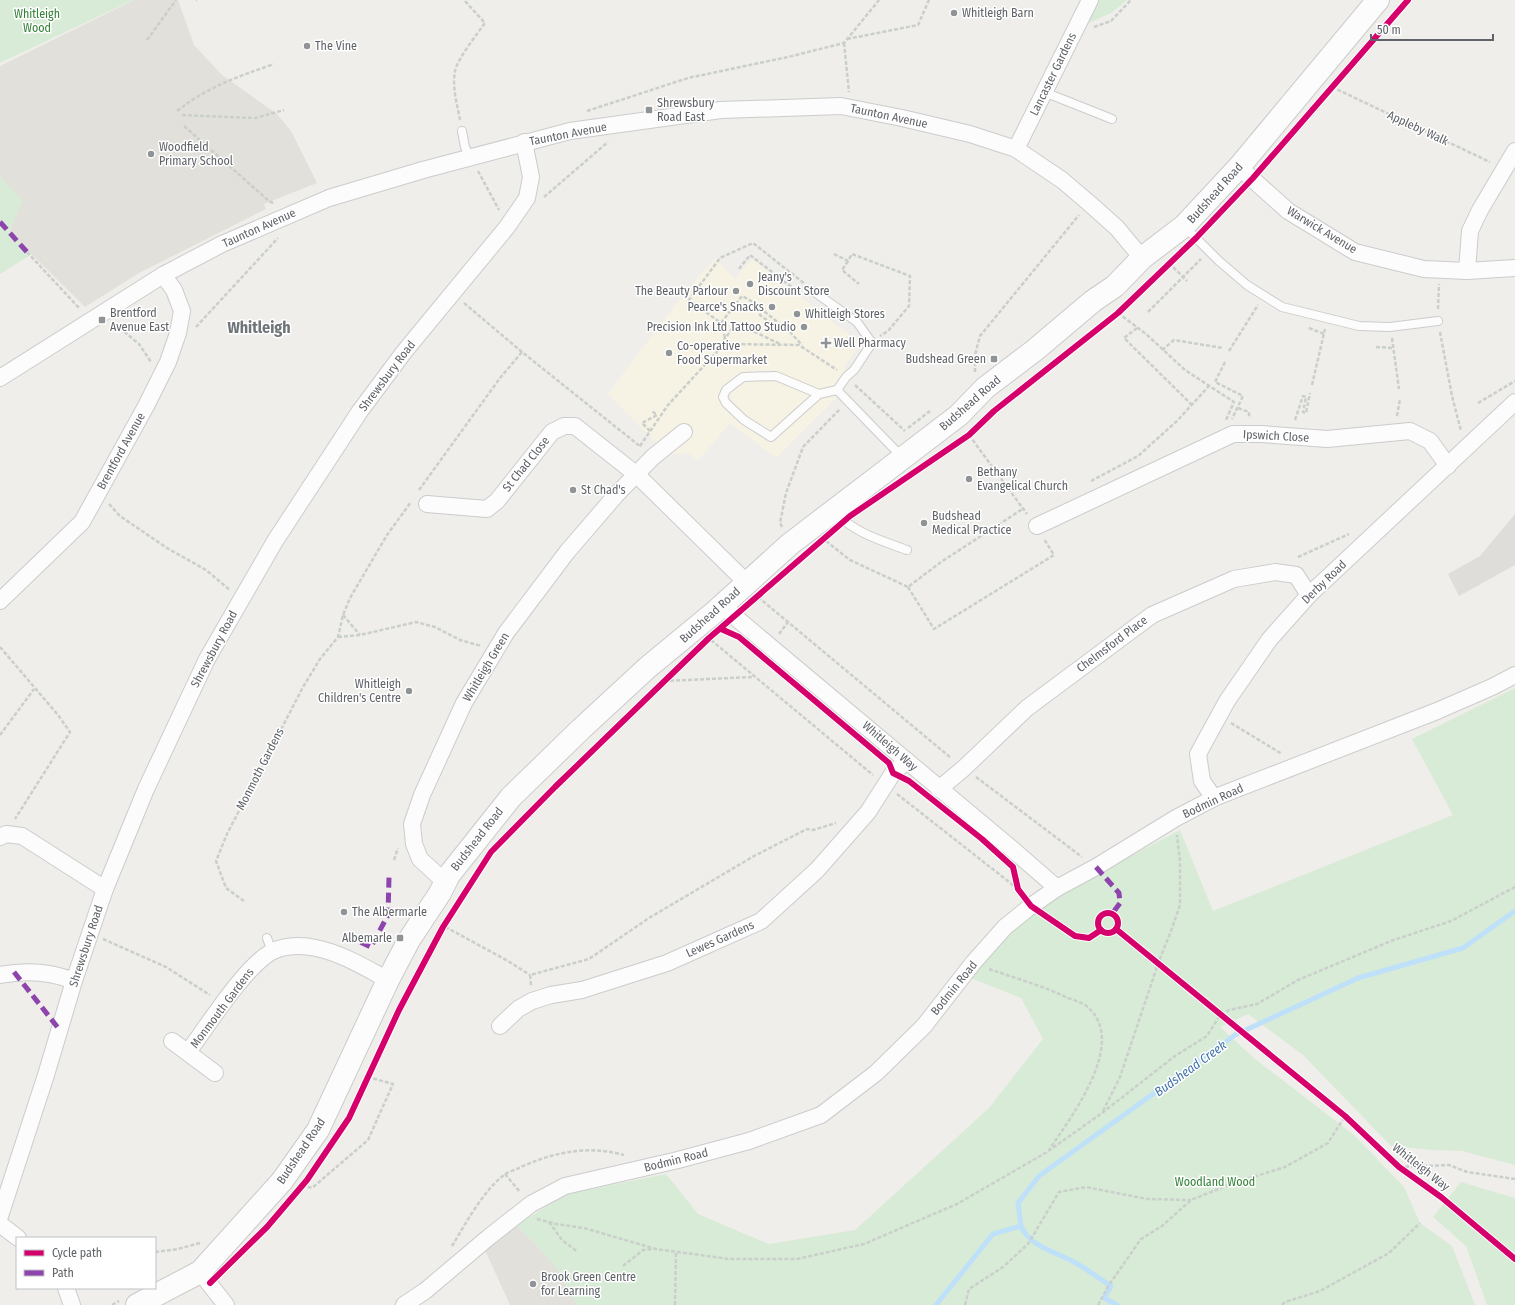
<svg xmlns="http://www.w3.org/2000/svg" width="1515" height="1305" viewBox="0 0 1515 1305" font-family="'Fira Sans Condensed',sans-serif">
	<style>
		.commercial { fill: #f7f3e4 }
		.industrial { fill: #dfddda }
		.education { fill: #e2e0da }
		.green { fill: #d8ebd6 }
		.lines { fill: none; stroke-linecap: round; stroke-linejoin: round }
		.stream { stroke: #bfe0f9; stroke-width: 5 }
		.lane-casing { stroke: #cbcccc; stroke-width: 10 }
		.street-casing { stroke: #cbcccc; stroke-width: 18 }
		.secondary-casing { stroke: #cacacb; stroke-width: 24 }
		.path { stroke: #cacfcc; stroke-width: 2.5; stroke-dasharray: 4 2; stroke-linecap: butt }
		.lane { stroke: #fdfcfc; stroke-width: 8 }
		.street { stroke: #fdfcfc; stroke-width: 16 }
		.secondary { stroke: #fdfcfc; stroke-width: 22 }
		.quiet { stroke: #8e44ad; stroke-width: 5; stroke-dasharray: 10 5; stroke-linecap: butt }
		.cycleway-casing { stroke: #fff; stroke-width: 8 }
		.cycleway { stroke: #d6006c; stroke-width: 6 }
		.poi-dot { fill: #919496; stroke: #fff; stroke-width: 1.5 }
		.labels { text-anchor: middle; stroke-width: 3; stroke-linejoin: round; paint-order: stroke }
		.poi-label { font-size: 12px; fill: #5f6368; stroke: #fff; text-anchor: start }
		.park-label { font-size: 12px; fill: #348238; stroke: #fff }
		.street-label { font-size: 12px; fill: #5f6368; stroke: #fff }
		.water-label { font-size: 13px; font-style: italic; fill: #4174aa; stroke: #fff }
		.district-label { font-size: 16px; font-weight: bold; fill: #70757a; stroke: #fff }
	</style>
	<rect width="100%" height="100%" fill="#efeeea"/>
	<polygon class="commercial" points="715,258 735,279 752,259 861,344 845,365 845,389 776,458 730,423 698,461 689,453 671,454 655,442 608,394 676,304"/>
	<polygon class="industrial" points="1515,514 1515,565 1459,596 1448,574 1480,556"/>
	<g class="education">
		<polygon points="134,0 178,0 194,45 222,75 277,114 291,131 317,183 264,204 266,209 139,273 85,307 9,232 22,201 0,177 0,66"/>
		<polygon points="517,1225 553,1262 577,1305 510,1305 485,1250"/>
	</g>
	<g class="green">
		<polygon points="0,0 133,0 0,63"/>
		<polygon points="1095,0 1127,0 1111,13 1082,26"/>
		<polygon points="0,177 23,201 9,232 32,254 0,274"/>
		<polygon points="1515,688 1515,1165 1462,1151 1432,1150 1391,1146 1303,1055 1248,1014 1220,1027 1255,1059 1354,1135 1404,1187 1420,1223 1452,1246 1475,1305 577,1305 553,1263 517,1225 566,1194 666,1174 698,1214 769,1244 855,1230 989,1108 1043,1039 1021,998 968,977 1020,915 1180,830 1213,911 1453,815 1412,739"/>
		<polygon points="1461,1182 1515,1198 1515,1305 1487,1305 1466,1246 1433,1217"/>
	</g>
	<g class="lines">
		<g class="stream">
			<path d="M1021,1226c9,21 34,25 53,36 13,7 24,16 37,24l-7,12 13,7"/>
			<polyline points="936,1305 993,1234 1021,1226 1018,1203 1039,1176 1235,1035 1358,978 1463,948 1515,911"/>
		</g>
		<defs>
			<g id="lane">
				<polyline points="1044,92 1112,119"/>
				<polyline points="462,131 465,147 470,157"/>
				<polyline points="1185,227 1219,261 1247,285 1282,307 1359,326 1390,327 1438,321"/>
				<polyline points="813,291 857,322 872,343 854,370 846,377 837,390"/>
				<polyline points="837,390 902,457"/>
				<polyline points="819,394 776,376 743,377 726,390 723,397 726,403 744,420 771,437 819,394 837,390"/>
				<path d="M834,511c20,22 46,29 73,39"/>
				<polyline points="267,938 272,952"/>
			</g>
			<g id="street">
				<polyline points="1016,149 1090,0"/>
				<polyline points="1239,167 1288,211 1355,252 1424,269 1467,271 1515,268"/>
				<polyline points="1467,271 1470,231 1480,210 1515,151"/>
				<polyline points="0,378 163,275 222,244 329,198 423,170 570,131 721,110 841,106 902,118 970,134 1016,149 1062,180 1089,203 1117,228 1142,258"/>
				<polyline points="427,504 487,509 497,501 552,432 564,426 575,426 637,475 746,582"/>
				<polyline points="1037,526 1233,434 1261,434 1327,439 1410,431 1430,441 1448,466"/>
				<polyline points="0,601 82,522 146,406 168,362 178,333 182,311 174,290 163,275"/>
				<polyline points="723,604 735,617 1012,849 1057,888"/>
				<polyline points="939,789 964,768 1027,708 1152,615 1234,579 1275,572 1296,575 1309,595"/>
				<polyline points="1214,798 1202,781 1198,754 1227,701 1269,640 1309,595 1515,402"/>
				<polyline points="0,837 6,834 22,836 105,889"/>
				<polyline points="445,882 420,859 414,844 412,824 422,795 464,703 506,633 567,552 616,495 653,457 684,432"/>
				<path d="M0,975c26,-5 49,-4 74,6"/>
				<polyline points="500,1026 518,1009 532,1001 551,995 582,990 667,963 761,921 817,870 868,812 893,773 907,761"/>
				<polyline points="172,1041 215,1073"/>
				<path d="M188,1052c21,-28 55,-83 83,-100 13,-7 31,-7 45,-4 25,5 50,20 72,32"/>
				<polyline points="0,1216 46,1075 74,981 105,889 146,789 207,659 275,541 360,411 404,352 507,227 527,198 531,177 524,142"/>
				<polyline points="0,1224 18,1238"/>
				<polyline points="200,1272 226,1305"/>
				<polyline points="66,1288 72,1305"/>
				<polyline points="404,1305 425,1291 489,1237 531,1204 565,1186 678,1160 749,1141 821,1115 876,1073 924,1026 973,963 1005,927 1031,906 1057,888 1096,867 1176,818 1216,797 1437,711 1492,687 1515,675"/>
			</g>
			<polyline id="secondary" points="137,1305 200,1272 282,1181 318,1130 388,980 409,940 440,893 449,875 511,797 581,729 647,668 716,611 790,544 959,415 985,388 1035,350 1093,301 1115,286 1142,258 1184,226 1239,167 1378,0"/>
		</defs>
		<use href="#lane" class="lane-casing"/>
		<use href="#street" class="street-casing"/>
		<use href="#secondary" class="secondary-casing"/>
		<g class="path">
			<polyline points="196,0 197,0"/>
			<polyline points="1094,27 1111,21 1131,0"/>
			<polyline points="847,39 918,25 929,0"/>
			<polyline points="147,40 176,0"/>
			<polyline points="844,43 849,92"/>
			<polyline points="1332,87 1490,162"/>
			<path d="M177,111c32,-25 60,-34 97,-47"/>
			<polyline points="587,111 688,78 788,57 844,43 879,0"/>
			<polyline points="182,115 255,118 284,110"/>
			<path d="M460,120c-3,-16 -8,-33 -5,-49 3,-13 22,-37 30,-48l-21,-23"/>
			<polyline points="184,126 269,201 275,204"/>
			<polyline points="478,171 499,210"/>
			<polyline points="544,197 608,142"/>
			<polyline points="27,252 80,309"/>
			<polyline points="834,254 848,261 852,254 910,276 909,306 888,331 880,336"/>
			<polyline points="848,261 842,270 859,284"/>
			<polyline points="1169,263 1187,281"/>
			<polyline points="739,269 750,255 802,295"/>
			<polyline points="464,303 522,352 641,447"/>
			<polyline points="755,304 790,332"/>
			<polyline points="1438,309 1439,284"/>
			<polyline points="1148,312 1201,259"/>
			<polyline points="1118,313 1146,334 1185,370 1234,402 1226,420"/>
			<polyline points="721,323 742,296 753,302 760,315 779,329 790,332 802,345"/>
			<polyline points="115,324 139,344 151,362"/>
			<polyline points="196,327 278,238"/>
			<polyline points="1137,328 1124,338 1192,405"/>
			<polyline points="1309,328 1324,334"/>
			<polyline points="1440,332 1452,396 1461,431"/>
			<polyline points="725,338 721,323 689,300 720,258 753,243 805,284"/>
			<polyline points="1392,338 1399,389"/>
			<polyline points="720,346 736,323 780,344"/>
			<polyline points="1376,347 1393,348"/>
			<polyline points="1162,350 1174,340 1223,348"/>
			<polyline points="1229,351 1258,305"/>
			<polyline points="1225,362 1215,382 1243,396 1232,419"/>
			<polyline points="975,372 975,355 980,336 1079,215"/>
			<polyline points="855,385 905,431"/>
			<polyline points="1312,385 1325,329"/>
			<polyline points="1478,403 1515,381"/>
			<polyline points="1238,408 1249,412 1249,418"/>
			<polyline points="1397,416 1400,399"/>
			<polyline points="1295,420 1303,396 1306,397 1303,412 1306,413 1310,393"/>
			<polyline points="908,428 930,411"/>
			<polyline points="650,431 642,423 657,415 652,411"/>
			<polyline points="969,435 1027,514"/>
			<polyline points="640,446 668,405 724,344 799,345 837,370"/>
			<polyline points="1091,481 1138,456 1177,421 1209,386"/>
			<polyline points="419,490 500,378 522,352"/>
			<polyline points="109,504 120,516 167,548 206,570 230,590"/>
			<polyline points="782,527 780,523 786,493 803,447 840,409"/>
			<polyline points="826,541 850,560 908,587 941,562 1024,508"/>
			<polyline points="1298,557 1349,534"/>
			<polyline points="908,587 934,629 1054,555 1044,539"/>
			<polyline points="758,597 951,758"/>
			<polyline points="343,615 360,635"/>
			<polyline points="779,634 788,622"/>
			<polyline points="338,637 360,635 416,622 435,627 460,640 481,646"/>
			<polyline points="711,640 873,775"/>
			<polyline points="0,647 58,715 70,732 15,819"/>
			<polyline points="664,681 753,677"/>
			<polyline points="1231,723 1282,754"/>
			<polyline points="0,735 34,689"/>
			<polyline points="976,777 1082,857"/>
			<polyline points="897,794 1018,889"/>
			<polyline points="394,860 398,848"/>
			<polyline points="244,901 226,888 216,861 227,834 303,687 320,659 338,637 343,615 350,598 387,535 411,502"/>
			<polyline points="440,924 508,961 530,975"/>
			<polyline points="103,939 166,967 210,995"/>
			<path d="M989,969c26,9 54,17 79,29 6,2 12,4 17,7 46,34 -14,112 -36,145"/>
			<polyline points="531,985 530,975 589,959 649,918 754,856 807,829 813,830 836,823"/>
			<polyline points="1103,1111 1120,1077 1159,961 1171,931 1180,905 1180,862 1177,835"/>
			<polyline points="1399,1167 1449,1165 1467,1172 1515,1179"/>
			<polyline points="505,1174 520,1192"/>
			<polyline points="302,1185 312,1188 368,1140 393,1084 368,1077"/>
			<polyline points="537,1219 556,1224 584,1228 656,1249 729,1259 797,1259 864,1244 957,1204 1047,1152 1102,1113 1175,1056 1207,1036 1220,1015 1229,1010 1257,1004 1298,980 1391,941 1451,921 1515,887"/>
			<polyline points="549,1222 562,1240 578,1252"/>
			<path d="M452,1246c14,-23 31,-55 52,-71 5,-4 12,-5 17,-8 33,-15 68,-22 103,-12"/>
			<polyline points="155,1252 178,1249 200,1243"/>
			<polyline points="623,1266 643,1250 653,1249"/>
			<polyline points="112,1305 119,1301"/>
			<polyline points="675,1305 676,1252"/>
			<polyline points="965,1305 969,1289 1003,1267 1028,1244 1059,1192 1086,1187 1147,1199 1191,1200"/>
			<polyline points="1098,1305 1109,1285 1141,1239 1162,1226 1191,1200 1231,1184 1285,1167 1328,1143 1345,1116"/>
			<polyline points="1282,1305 1285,1302 1320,1291 1389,1253 1420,1223"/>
		</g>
		<use href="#lane" class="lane"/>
		<use href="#street" class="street"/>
		<use href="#secondary" class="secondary"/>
		<g class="quiet">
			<polyline points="0,222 27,252"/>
			<polyline points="1096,867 1119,893 1120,903 1112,914"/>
			<polyline points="347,936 371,947 388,915 389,877"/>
			<polyline points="14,972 59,1029"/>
		</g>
		<defs>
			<g id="cycleway">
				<polyline points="721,629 739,637 889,763 893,773 909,781 982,839 1013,867 1018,889 1031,906 1075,936 1089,938 1101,930"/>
				<circle cx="1108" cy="923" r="10"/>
				<polyline points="1116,929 1345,1116 1399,1167 1441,1197 1515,1259"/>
				<polyline points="210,1283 267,1227 307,1180 349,1118 399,1010 443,927 491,852 555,787 709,638 850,516 969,435 994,411 1118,313 1196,238 1253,178 1408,0"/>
			</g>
		</defs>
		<use href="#cycleway" class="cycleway-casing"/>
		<use href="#cycleway" class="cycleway"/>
	</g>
	<g class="poi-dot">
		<circle cx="954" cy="13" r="4"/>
		<circle cx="307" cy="46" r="4"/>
		<rect x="645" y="106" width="8" height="8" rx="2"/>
		<circle cx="151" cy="154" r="4"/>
		<circle cx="750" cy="284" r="4"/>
		<circle cx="736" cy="291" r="4"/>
		<circle cx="772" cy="307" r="4"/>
		<circle cx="797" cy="314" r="4"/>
		<rect x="98" y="316" width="8" height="8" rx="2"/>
		<circle cx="804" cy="327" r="4"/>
		<path d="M824 337h4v4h4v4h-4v4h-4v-4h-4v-4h4z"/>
		<circle cx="669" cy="353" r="4"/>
		<rect x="990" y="355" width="8" height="8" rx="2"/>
		<circle cx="969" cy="479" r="4"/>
		<circle cx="573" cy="490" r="4"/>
		<circle cx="924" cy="523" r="4"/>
		<circle cx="409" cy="691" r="4"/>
		<circle cx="344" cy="912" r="4"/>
		<rect x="396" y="934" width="8" height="8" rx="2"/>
		<circle cx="533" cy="1284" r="4"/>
	</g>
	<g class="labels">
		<g class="poi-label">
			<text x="962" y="17">Whitleigh Barn</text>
			<text x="315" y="50">The Vine</text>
			<text x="657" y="107">Shrewsbury<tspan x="657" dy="14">Road East</tspan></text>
			<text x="159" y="151">Woodfield<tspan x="159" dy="14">Primary School</tspan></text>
			<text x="758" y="281">Jeany's<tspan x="758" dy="14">Discount Store</tspan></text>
			<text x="728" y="295" text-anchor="end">The Beauty Parlour</text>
			<text x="764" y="311" text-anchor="end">Pearce's Snacks</text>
			<text x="110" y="317">Brentford<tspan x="110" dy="14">Avenue East</tspan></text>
			<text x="805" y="318">Whitleigh Stores</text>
			<text x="796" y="331" text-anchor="end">Precision Ink Ltd Tattoo Studio</text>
			<text x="834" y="347">Well Pharmacy</text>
			<text x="677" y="350">Co-operative<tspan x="677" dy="14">Food Supermarket</tspan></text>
			<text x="986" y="363" text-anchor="end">Budshead Green</text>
			<text x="977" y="476">Bethany<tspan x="977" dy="14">Evangelical Church</tspan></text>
			<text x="581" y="494">St Chad's</text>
			<text x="932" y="520">Budshead<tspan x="932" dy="14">Medical Practice</tspan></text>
			<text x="401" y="688" text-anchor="end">Whitleigh<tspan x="401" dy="14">Children's Centre</tspan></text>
			<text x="352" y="916">The Albermarle</text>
			<text x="392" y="942" text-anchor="end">Albemarle</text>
			<text x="541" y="1281">Brook Green Centre<tspan x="541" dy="14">for Learning</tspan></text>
		</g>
		<g class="park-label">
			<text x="37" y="18">Whitleigh<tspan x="37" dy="14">Wood</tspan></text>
			<text x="1215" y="1186">Woodland Wood</text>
		</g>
		<g class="street-label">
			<text transform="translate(1053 74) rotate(-64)" y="4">Lancaster Gardens</text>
			<text transform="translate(889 116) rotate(12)" y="4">Taunton Avenue</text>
			<text transform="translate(1418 128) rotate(25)" y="4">Appleby Walk</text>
			<text transform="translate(568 134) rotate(-11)" y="4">Taunton Avenue</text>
			<text transform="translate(1215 193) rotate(-48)" y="4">Budshead Road</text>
			<text transform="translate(259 228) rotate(-24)" y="4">Taunton Avenue</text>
			<text transform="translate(1322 230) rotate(31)" y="4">Warwick Avenue</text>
			<text transform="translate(387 376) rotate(-53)" y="4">Shrewsbury Road</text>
			<text transform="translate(970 403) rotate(-41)" y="4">Budshead Road</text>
			<text transform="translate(1276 436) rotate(3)" y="4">Ipswich Close</text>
			<text transform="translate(121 451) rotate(-61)" y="4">Brentford Avenue</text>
			<text transform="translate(526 464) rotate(-51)" y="4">St Chad Close</text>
			<text transform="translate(1324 582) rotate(-44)" y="4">Derby Road</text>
			<text transform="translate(710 615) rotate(-42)" y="4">Budshead Road</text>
			<text transform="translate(1112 644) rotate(-37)" y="4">Chelmsford Place</text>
			<text transform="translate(214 649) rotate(-62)" y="4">Shrewsbury Road</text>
			<text transform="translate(486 667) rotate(-59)" y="4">Whitleigh Green</text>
			<text transform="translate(890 746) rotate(41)" y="4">Whitleigh Way</text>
			<text transform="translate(260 769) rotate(-63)" y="4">Monmoth Gardens</text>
			<text transform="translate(1213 801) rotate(-25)" y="4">Bodmin Road</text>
			<text transform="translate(477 839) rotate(-52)" y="4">Budshead Road</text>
			<text transform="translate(720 939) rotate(-24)" y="4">Lewes Gardens</text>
			<text transform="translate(86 946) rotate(-72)" y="4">Shrewsbury Road</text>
			<text transform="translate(954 988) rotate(-51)" y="4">Bodmin Road</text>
			<text transform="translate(222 1008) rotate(-53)" y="4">Monmouth Gardens</text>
			<text transform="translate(301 1151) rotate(-56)" y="4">Budshead Road</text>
			<text transform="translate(676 1160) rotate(-14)" y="4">Bodmin Road</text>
			<text transform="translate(1421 1167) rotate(38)" y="4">Whitleigh Way</text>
		</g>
		<g class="water-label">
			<text transform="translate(1190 1068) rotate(-36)" y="5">Budshead Creek</text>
		</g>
		<g class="district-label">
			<text x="259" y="333">Whitleigh</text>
		</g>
	</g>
	<rect x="16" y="1237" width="140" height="52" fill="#ffffff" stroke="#bfc1c3"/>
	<rect x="24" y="1250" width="20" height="6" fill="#d6006c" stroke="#bfc1c3"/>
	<text x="52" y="1257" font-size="12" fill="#5f6368">Cycle path</text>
	<rect x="24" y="1270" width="20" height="6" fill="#8e44ad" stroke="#bfc1c3"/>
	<text x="52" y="1277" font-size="12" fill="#5f6368">Path</text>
	<path d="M1371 34v6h122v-6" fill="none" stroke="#5f6368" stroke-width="2"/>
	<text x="1377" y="34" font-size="12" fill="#5f6368" stroke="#ffffff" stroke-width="3" paint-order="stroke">50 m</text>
</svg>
